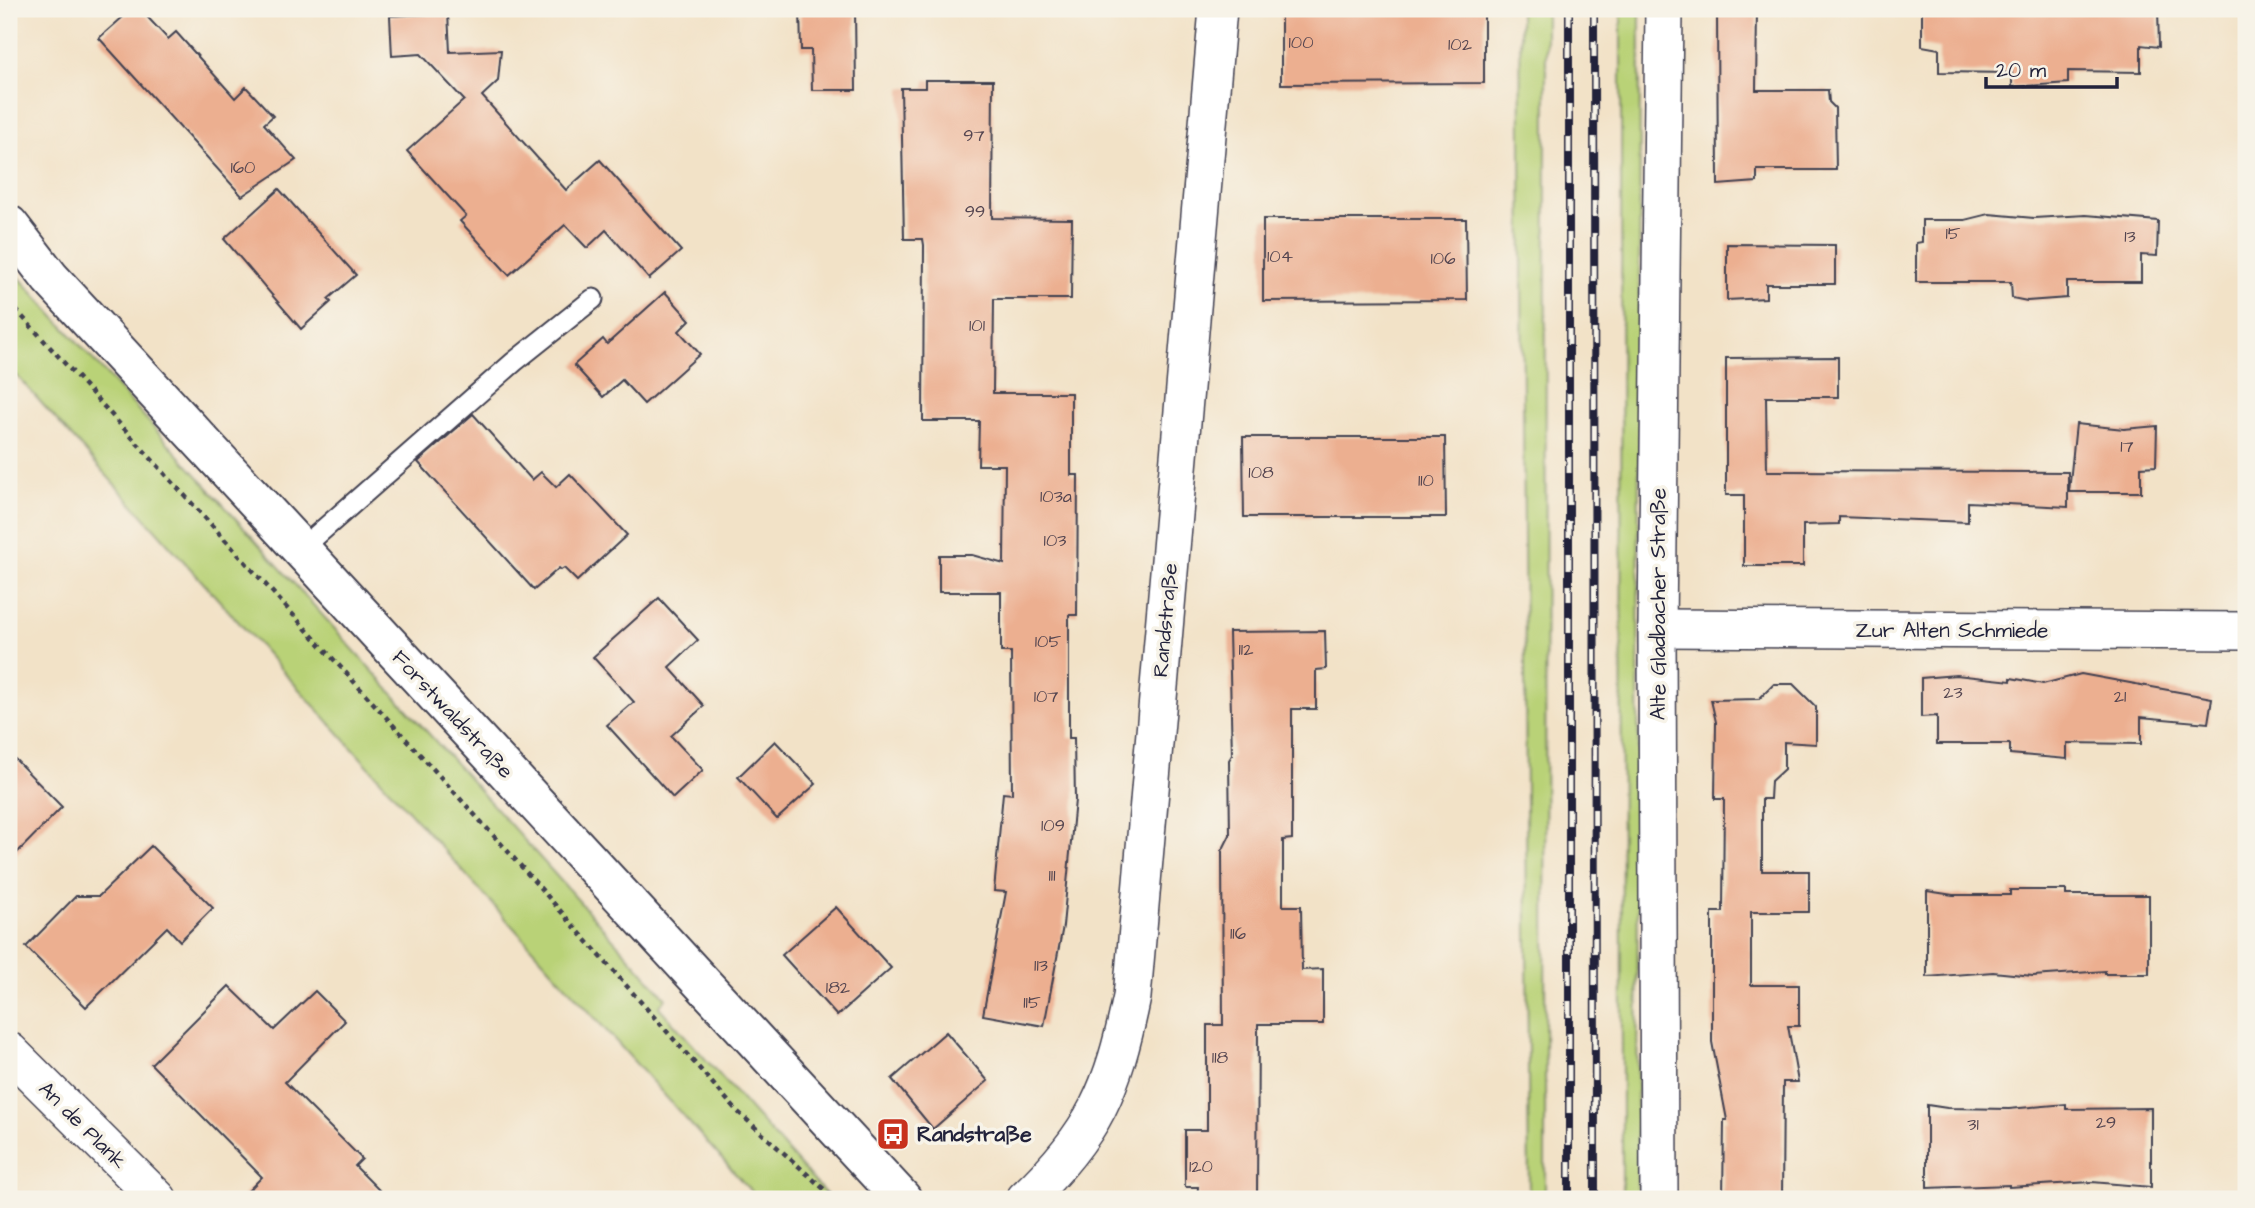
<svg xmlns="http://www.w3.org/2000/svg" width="2255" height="1208" viewBox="0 0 2255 1208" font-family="'Architects Daughter',sans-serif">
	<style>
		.green { fill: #b9d277; stroke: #6e7a59; stroke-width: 2 }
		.building { fill: #ecaf90 }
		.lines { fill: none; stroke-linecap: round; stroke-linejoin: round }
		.service-casing { stroke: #413f50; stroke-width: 23 }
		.minor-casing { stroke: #413f50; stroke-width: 40 }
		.tertiary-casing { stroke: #413f50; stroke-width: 42 }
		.path { stroke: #413f50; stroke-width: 4.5; stroke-dasharray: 5 5; stroke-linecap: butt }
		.service { stroke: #fff; stroke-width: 19 }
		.minor { stroke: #fff; stroke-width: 37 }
		.tertiary { stroke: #fff; stroke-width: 38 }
		.rail-casing { stroke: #22223b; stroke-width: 8 }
		.rail { stroke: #f7f3e8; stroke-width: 5; stroke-dasharray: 16; stroke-linecap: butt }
		.labels { text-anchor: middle; stroke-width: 7; stroke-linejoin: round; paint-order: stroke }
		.number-label { font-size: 18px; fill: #544550 }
		.street-label { font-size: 21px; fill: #22223b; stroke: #f7f3e8 }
		.poi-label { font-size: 21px; font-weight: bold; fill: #22223b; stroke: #f7f3e8; text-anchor: start }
	</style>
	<rect width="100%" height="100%" fill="#f7f3e8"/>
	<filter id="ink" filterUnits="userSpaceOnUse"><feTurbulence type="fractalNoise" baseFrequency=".0143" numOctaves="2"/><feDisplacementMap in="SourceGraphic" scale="14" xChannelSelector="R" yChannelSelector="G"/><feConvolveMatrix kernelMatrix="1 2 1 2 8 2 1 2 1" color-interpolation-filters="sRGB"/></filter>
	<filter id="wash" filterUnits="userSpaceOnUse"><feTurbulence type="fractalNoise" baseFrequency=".00686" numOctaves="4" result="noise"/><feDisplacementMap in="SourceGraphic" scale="28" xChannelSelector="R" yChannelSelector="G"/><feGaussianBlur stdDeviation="1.57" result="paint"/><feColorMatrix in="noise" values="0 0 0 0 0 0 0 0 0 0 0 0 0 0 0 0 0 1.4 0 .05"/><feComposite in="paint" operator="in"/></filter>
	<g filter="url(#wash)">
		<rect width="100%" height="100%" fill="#f2e2c7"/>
		<g class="green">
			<polygon points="1520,9 1546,9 1545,1199 1529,1199"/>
			<polygon points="1621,9 1640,9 1637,1199 1622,1199"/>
			<polygon points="9,266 666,998 659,1007 830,1199 758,1199 9,367"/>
		</g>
		<g id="blocks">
			<g class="building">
				<polygon points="132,9 140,9 168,39 176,32 235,98 246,87 273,116 264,124 296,160 242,196 99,38"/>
				<polygon points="800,9 855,9 856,90 812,90 811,50 801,50"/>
				<polygon points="1281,9 1484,9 1484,83 1281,84"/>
				<polygon points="1717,9 1757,9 1756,90 1828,90 1829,102 1835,108 1836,170 1757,170 1757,182 1718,185"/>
				<polygon points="1922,9 2158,9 2159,47 2141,45 2141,72 2068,71 2068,83 2012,87 2012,73 1939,72 1939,49 1922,46"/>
				<polygon points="448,13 450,52 501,50 498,81 482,96 566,190 600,160 681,251 649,279 606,230 587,248 565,225 509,275 460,221 466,216 407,151 464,100 421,54 392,56 390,16"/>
				<polygon points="925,80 993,80 992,218 1072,219 1071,299 994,299 993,393 1071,393 1071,475 1078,475 1077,615 1069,615 1069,738 1074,738 1075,800 1063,926 1044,1026 983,1015 1006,892 994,891 1003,793 1012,794 1011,652 1001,652 1001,592 939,592 939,555 972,555 1004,564 1005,465 978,465 979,421 923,421 924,245 923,239 904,239 901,88 925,88"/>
				<polygon points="279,189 356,275 328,299 331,302 301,329 224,239"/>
				<polygon points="1989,214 2034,218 2086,215 2158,221 2157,256 2141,255 2141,282 2067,282 2067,298 2027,301 2012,298 2011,282 1916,282 1916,243 1922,242 1922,220 1965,220"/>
				<polygon points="1263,219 1466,219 1467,300 1263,301"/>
				<polygon points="1727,244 1835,245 1835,284 1766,284 1766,298 1727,300"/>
				<polygon points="665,292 690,320 679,331 700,354 644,404 622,380 603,397 574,365 603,339 607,344"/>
				<polygon points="1838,357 1838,397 1766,397 1767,471 2068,472 2068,507 1968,502 1968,522 1839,517 1839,524 1803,525 1803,566 1744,566 1744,495 1726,495 1726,358"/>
				<polygon points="473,414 532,480 541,472 556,487 570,474 627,535 577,581 564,568 561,570 559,568 534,590 418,462"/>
				<polygon points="2076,424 2124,429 2157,426 2156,466 2141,467 2141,492 2069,492"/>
				<polygon points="1243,437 1445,437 1446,517 1244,517"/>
				<polygon points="659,598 698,640 669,667 704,706 671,736 703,770 673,798 607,725 634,702 593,657"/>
				<polygon points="1325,631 1326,669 1316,670 1316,709 1292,709 1292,839 1283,840 1283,906 1301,906 1302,970 1323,969 1323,1024 1258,1024 1257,1199 1197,1199 1198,1187 1185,1187 1185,1130 1207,1130 1207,1025 1223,1025 1222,851 1230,835 1229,760 1232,755 1229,632"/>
				<polygon points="2081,674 2212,698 2208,723 2141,717 2141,744 2067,743 2067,759 2010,754 2010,744 1937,744 1937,716 1921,717 1921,678 1956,675 2011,681 2011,678 2043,684"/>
				<polygon points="1774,684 1793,684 1816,707 1816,744 1784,742 1784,769 1771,781 1770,799 1762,799 1762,871 1809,871 1809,912 1751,912 1751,985 1799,985 1799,1026 1788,1026 1798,1082 1783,1082 1782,1199 1723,1199 1724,1120 1727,1120 1712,1042 1712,912 1723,912 1724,799 1715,799 1716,722 1711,700 1759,699"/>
				<polygon points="775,741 816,784 777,819 738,777"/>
				<polygon points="9,753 62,807 9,861"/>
				<polygon points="151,846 213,908 180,941 167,927 86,1007 26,947 76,896 99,896"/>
				<polygon points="2010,890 2066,890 2066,895 2149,895 2149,974 2105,974 2105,971 2033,976 1993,972 1927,977 1927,891 1953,895 2010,895"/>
				<polygon points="836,907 891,968 837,1016 782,955"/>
				<polygon points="229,986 274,1030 315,991 345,1021 285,1082 362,1159 355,1166 388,1199 240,1199 262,1177 151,1064"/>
				<polygon points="946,1032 988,1081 933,1129 892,1079"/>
				<polygon points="2066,1104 2066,1109 2151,1108 2151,1187 2092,1182 2009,1187 2009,1185 1927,1188 1927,1105 1947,1108 2009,1109"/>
			</g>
		</g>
	</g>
	<g filter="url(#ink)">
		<use href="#blocks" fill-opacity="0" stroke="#413f50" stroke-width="2"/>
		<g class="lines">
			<defs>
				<polyline id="service" points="301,549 514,362 593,299"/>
				<g id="minor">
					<polyline points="1657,628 2246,631"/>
					<polyline points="9,1051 158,1199"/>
					<path d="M1025,1199c70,-66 88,-110 107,-202l86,-988"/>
					<polyline points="1659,1199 1657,628 1664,9"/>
				</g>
				<polyline id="tertiary" points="9,225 50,278 902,1199"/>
			</defs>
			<use href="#service" class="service-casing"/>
			<use href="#minor" class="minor-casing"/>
			<use href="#tertiary" class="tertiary-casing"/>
			<polyline class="path" points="9,302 504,847 737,1111 835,1199"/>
			<use href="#service" class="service"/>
			<use href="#minor" class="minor"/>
			<use href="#tertiary" class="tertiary"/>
			<defs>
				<g id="rail">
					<polyline points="1569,9 1569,1199"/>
					<polyline points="1594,9 1595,1199"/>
				</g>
			</defs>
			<use href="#rail" class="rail-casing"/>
			<use href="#rail" class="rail"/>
		</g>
	</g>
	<defs>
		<symbol id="bus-square" viewBox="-11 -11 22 22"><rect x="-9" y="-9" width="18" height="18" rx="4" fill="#c8321e" stroke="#f7f3e8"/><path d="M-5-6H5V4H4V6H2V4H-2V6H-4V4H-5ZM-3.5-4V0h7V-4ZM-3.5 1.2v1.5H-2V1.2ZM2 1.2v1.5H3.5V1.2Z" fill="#fff"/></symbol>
	</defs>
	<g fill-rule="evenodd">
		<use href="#bus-square" x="874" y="1115" width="38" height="38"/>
	</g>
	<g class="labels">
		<g class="number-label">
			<text x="1301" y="48">100</text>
			<text x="1460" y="50">102</text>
			<text x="974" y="141">97</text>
			<text x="243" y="173">160</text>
			<text x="975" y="217">99</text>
			<text x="1953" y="239">15</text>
			<text x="2130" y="242">13</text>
			<text x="1280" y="262">104</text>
			<text x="1443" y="264">106</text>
			<text x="977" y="331">101</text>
			<text x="2127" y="452">17</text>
			<text x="1261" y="478">108</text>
			<text x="1426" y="486">110</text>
			<text x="1056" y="502">103a</text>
			<text x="1055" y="546">103</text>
			<text x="1048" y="647">105</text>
			<text x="1246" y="655">112</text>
			<text x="1953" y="698">23</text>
			<text x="1046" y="702">107</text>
			<text x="2120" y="702">21</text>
			<text x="1053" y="831">109</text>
			<text x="1052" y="881">111</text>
			<text x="1238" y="939">116</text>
			<text x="1041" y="971">113</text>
			<text x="838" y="993">182</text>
			<text x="1032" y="1008">115</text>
			<text x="1220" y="1063">118</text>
			<text x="2106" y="1128">29</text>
			<text x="1973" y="1130">31</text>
			<text x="1201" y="1172">120</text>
		</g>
		<g class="street-label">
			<text transform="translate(1658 604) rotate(-90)" y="7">Alte Gladbacher Straße</text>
			<text transform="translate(1165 620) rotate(-85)" y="7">Randstraße</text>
			<text x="1952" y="637">Zur Alten Schmiede</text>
			<text transform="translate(453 714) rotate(47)" y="7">Forstwaldstraße</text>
			<text transform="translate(83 1125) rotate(45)" y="7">An de Plank</text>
		</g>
		<g class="poi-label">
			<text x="917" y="1141">Randstraße</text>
		</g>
	</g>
	<rect width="2255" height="1208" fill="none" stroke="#f7f3e8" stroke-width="35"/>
	<path d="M1986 77v10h131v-10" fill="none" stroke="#22223b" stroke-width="3.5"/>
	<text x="1996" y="77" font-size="21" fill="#22223b" stroke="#f7f3e8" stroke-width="5" paint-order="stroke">20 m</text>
</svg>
